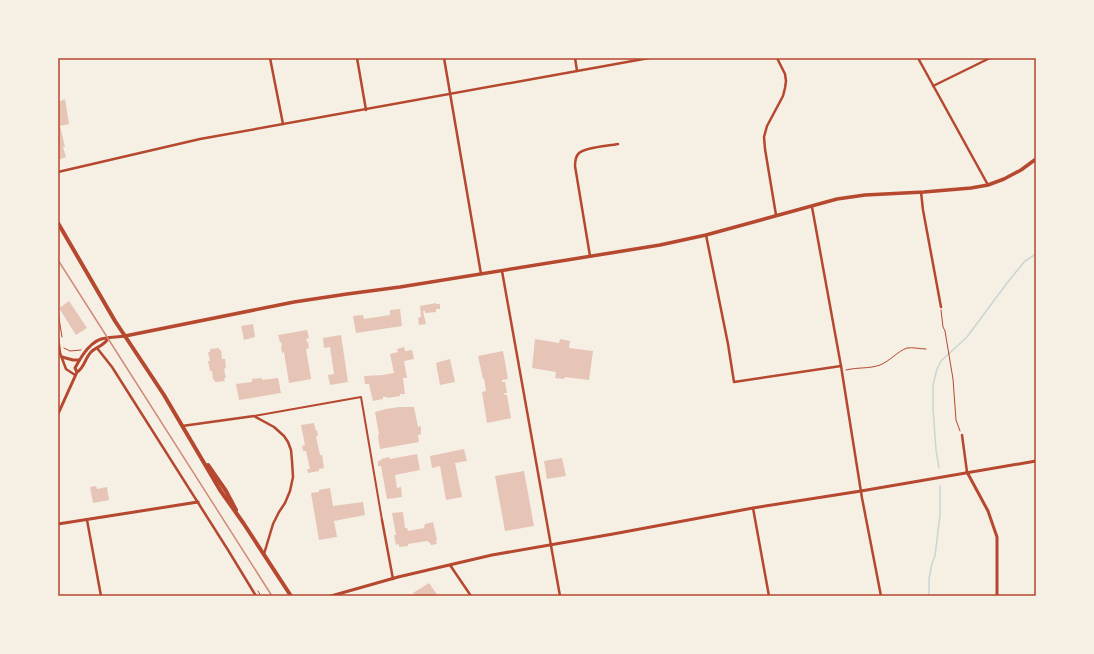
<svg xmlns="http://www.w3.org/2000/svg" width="1094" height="654" viewBox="0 0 1094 654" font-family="'Exo 2',sans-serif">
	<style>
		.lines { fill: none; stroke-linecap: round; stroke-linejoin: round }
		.stream { stroke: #c9d6d2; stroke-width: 1.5 }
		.building { fill: #e6c5b7 }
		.path { stroke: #b5482f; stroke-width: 1 }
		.pedestrian { stroke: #b5482f; stroke-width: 2 }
		.minor { stroke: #b5482f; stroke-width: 2.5 }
		.tertiary { stroke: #b5482f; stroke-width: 3 }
		.secondary { stroke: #b5482f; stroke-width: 3.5 }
		.primary { stroke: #b5482f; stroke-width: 4 }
		.rail { stroke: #cf8b77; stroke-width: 1.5 }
		.neatline { fill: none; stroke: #b5482f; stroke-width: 1.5 }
	</style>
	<rect width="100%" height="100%" fill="#f6efe4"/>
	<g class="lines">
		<g class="stream">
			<polyline points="939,468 936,450 933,409 933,385 937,369 941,361 967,337 1007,283 1025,261 1036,254"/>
			<polyline points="929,596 929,579 932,563 935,556 940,515 940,486"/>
		</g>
	</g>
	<g class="building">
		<polygon points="65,99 69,124 60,126 65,147 63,147 66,157 58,160 58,102"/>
		<polygon points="69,301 87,328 76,335 59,308"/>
		<polygon points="436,303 436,304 440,304 440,309 436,309 436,312 425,313 425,311 423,311 426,324 419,325 418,318 421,317 420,306"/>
		<polygon points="400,309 402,326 356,333 353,316 363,315 364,319 390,315 390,310"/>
		<polygon points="253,324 255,337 244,340 241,326"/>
		<polygon points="307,330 309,338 306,339 307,342 308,342 309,348 306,349 311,379 289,383 284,352 282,353 281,346 282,346 281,342 280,342 278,335"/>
		<polygon points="341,335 348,382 330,385 328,375 334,374 330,347 324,348 323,338"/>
		<polygon points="535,339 559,343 560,339 570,341 569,348 593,351 589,380 565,377 564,379 555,378 556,372 532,368"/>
		<polygon points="404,347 405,351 412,350 414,359 404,361 407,378 403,378 405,394 400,394 400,396 387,398 387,397 383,397 383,399 373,401 369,384 365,384 364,376 383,375 394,373 390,354 398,352 397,349"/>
		<polygon points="219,348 219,350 221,350 222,359 225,359 226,368 224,369 226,378 224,378 225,381 215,382 214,379 213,380 212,371 210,371 208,361 210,361 208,352 210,352 210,349"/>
		<polygon points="503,351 508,379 502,380 502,382 505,382 507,393 504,393 505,395 507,395 511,418 487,423 482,392 486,391 484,378 483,379 478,356"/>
		<polygon points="450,359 455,382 440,385 436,363"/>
		<polygon points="262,378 262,380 278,378 281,393 239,400 236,384 252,382 252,379"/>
		<polygon points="399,407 414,407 418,427 421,426 421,434 418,435 419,442 380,449 378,436 379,434 375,412 383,410 386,409"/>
		<polygon points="314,423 316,431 317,430 318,436 316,436 320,455 322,455 324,468 319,469 319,471 308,473 307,469 310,469 306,451 303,451 302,446 305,445 301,425"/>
		<polygon points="464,449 467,461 455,463 462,497 446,500 440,466 432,468 430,456"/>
		<polygon points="417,454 420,470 395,475 397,488 401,487 402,497 387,499 381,466 378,466 378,461 382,460 381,459 389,457 390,459"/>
		<polygon points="562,458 566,476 547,479 544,461"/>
		<polygon points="524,471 534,526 505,531 495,476"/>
		<polygon points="96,486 97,489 107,487 109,500 93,503 90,487"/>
		<polygon points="330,488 333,506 363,502 365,515 334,521 337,537 319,540 311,493 319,492 319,490"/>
		<polygon points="403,512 405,528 407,528 408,531 424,528 425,524 433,522 437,540 436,540 437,544 431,545 430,543 427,541 408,544 408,546 399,547 399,544 396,545 394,535 396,535 392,513"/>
		<polygon points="429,583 438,596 415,596 413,593"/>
	</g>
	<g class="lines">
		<g class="path">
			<polyline points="941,310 943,327 945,331 953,379 956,420 960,431"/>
			<polyline points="58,312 62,337"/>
			<polyline points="64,348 70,351 81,350"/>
			<path d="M846,370c12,-3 23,-1 34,-5 10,-4 18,-14 27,-17 6,-1 13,1 19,1"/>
			<polyline points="258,591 261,596"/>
		</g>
		<polyline class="pedestrian" points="254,416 361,397 382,520"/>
		<g class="minor">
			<polyline points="270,58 283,124"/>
			<polyline points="357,58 366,110"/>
			<polyline points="444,58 481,274"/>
			<polyline points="575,58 577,71"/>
			<polyline points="918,58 988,185"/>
			<polyline points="933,86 990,58"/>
			<polyline points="58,172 200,139 649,58"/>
			<polyline points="921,192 923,210 941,307"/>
			<polyline points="812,207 841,366 862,498 881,596"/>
			<polyline points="776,215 765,149 764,137 767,126 783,96 785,88 786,81 785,74 777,58"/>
			<polyline points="706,235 728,344 734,382 841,366"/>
			<path d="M590,256l-15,-90c0,-5 1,-10 4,-13 7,-6 29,-7 39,-9"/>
			<polyline points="502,271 560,596"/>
			<polyline points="58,338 60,353 66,369 75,375"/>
			<polyline points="97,348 112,367 228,550 256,596"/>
			<polyline points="182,426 254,416 274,427 284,436 288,442 291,450 292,461 293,477 290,491 285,503 279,512 273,524 264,554"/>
			<polyline points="962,435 967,472"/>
			<polyline points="753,508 769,596"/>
			<polyline points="87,520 101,596"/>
			<polyline points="382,520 393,579"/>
			<polyline points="450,565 471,596"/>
		</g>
		<g class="tertiary">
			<polyline points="62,357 73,360 79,360"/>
			<path d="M77,372l-2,-4c6,-11 16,-29 31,-30 6,-1 12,-1 19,-2"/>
			<path d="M58,414l19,-42c7,-3 8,-14 14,-20 5,-5 15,-7 17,-14"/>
			<polyline points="967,472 988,511 997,537 997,596"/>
			<polyline points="58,524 198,502"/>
			<polyline points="331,596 398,577 492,555 613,534 753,508 861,491 1036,461"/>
		</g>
		<polyline class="secondary" points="125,336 294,302 347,294 400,287 660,245 706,235 837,199 865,195 924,192 971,188 988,185 1004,179 1021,170 1036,159"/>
		<g class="primary">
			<polyline points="58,223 115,321 164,395 220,490 244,524 291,596"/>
			<polyline points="208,465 226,491 236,510"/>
		</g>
		<polyline class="rail" points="58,260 272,596"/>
	</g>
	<rect width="1094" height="654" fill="none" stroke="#f6efe4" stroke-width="118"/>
	<rect x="59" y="59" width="976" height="536" class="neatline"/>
</svg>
